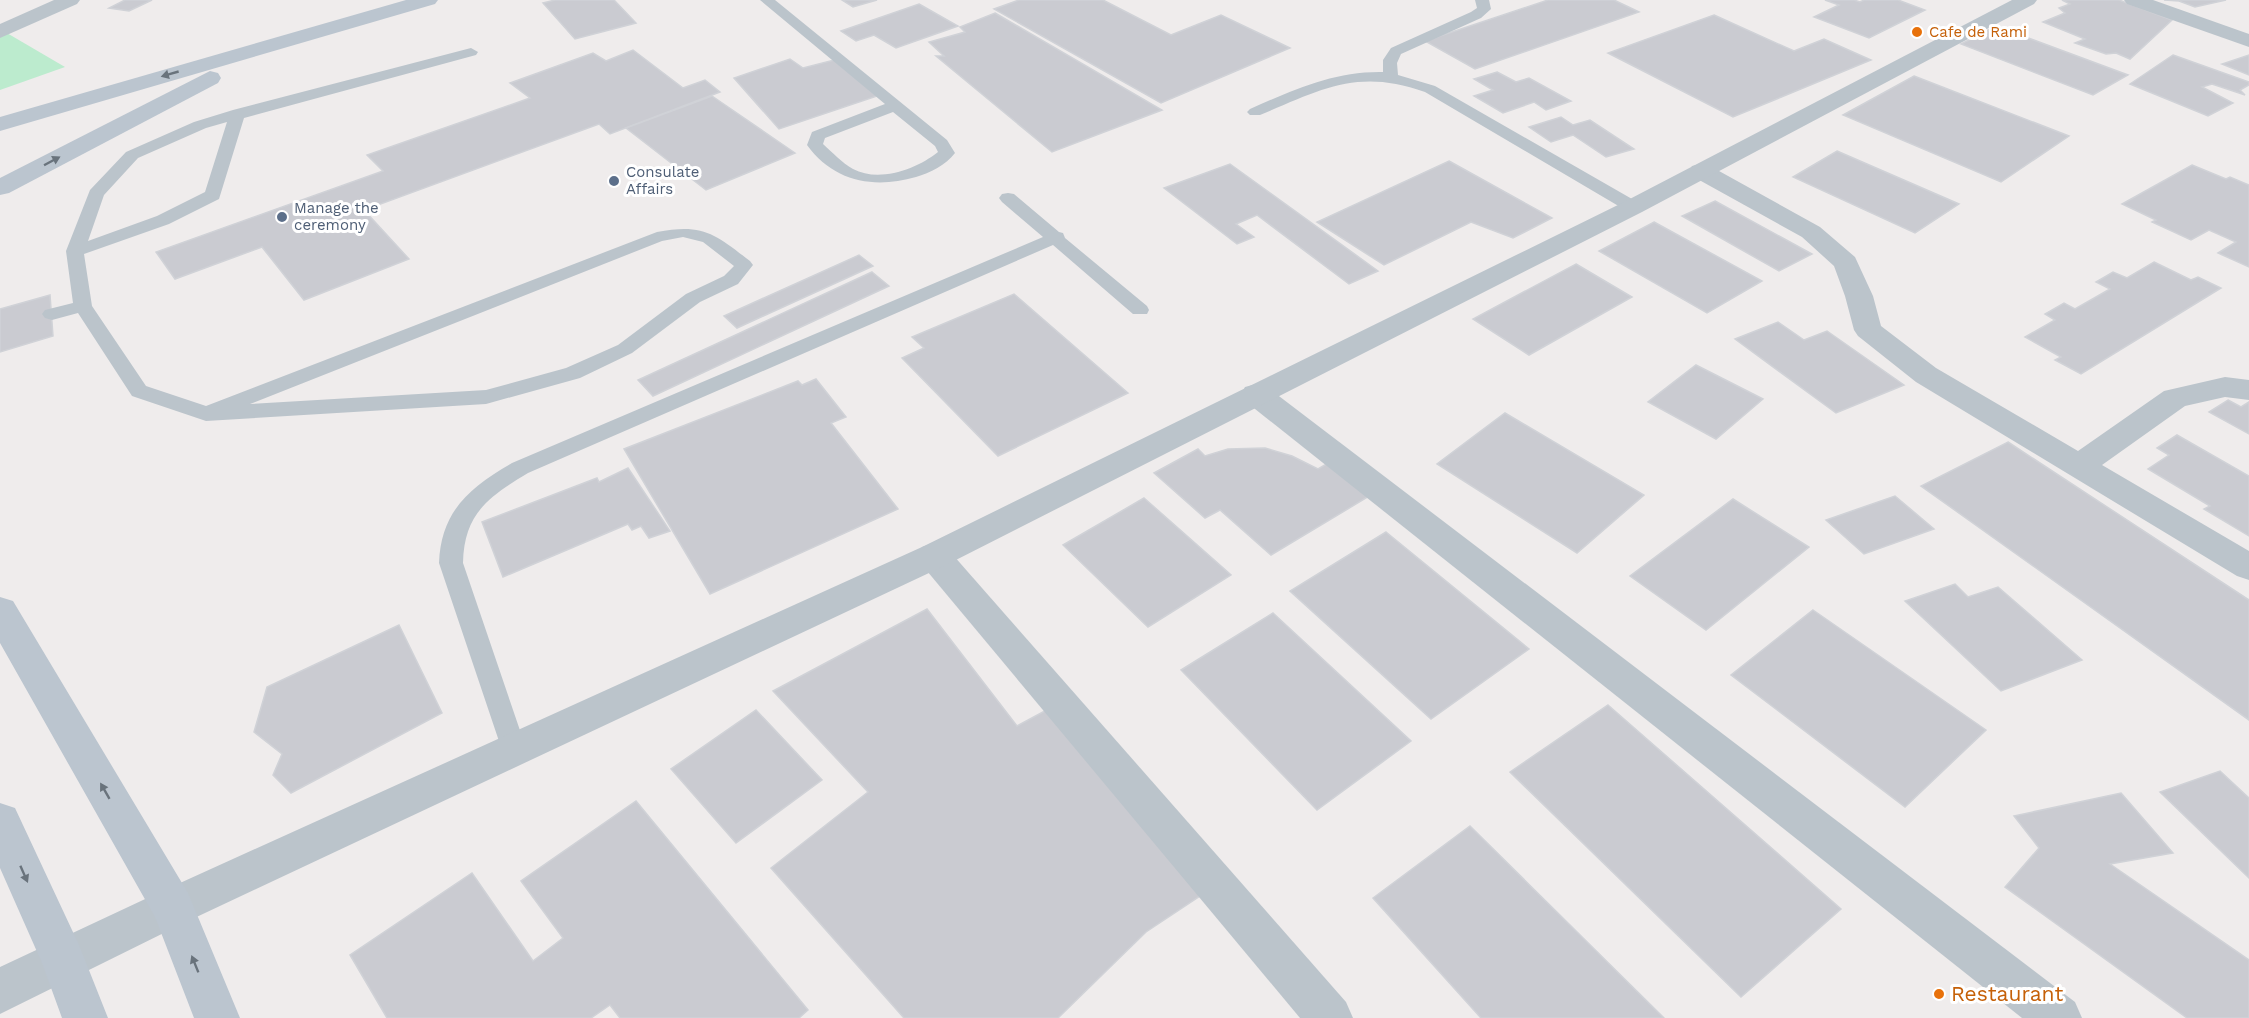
<svg xmlns="http://www.w3.org/2000/svg" width="2249" height="1018" viewBox="0 0 2249 1018" font-family="'Work Sans',sans-serif">
	<style>
		.green { fill: #bcebce }
		.building { fill: #cacbd1; stroke: #d0d2d7; stroke-width: 1.5 }
		.lines { fill: none; stroke-linecap: round; stroke-linejoin: round }
		.service { fill: #bbc4cb; fill-rule: evenodd }
		.pedestrian { fill: #bbc4cb; fill-rule: evenodd }
		.minor { fill: #bbc4cb; fill-rule: evenodd }
		.tertiary { fill: #bbc4cb; fill-rule: evenodd }
		.secondary { fill: #bbc5cf; fill-rule: evenodd }
		.oneway { fill: #69737c }
		.food-dot { fill: #e8710a; stroke: #fff; stroke-width: 2 }
		.service-dot { fill: #5c6f8a; stroke: #fff; stroke-width: 2 }
		.labels { text-anchor: middle; stroke-width: 6; stroke-linejoin: round; paint-order: stroke }
		.far-food-label { font-size: 15px; fill: #c56008; stroke: #fff; text-anchor: start }
		.far-service-label { font-size: 15px; fill: #4e5e75; stroke: #fff; text-anchor: start }
		.near-food-label { font-size: 21px; fill: #c56008; stroke: #fff; text-anchor: start }
	</style>
	<rect width="100%" height="100%" fill="#efecec"/>
	<polygon class="green" points="0,29 65,67 0,90"/>
	<g class="building">
		<polygon points="125,0 152,0 129,11 109,8"/>
		<polygon points="555,0 614,0 636,23 575,39 543,3"/>
		<polygon points="842,0 877,0 853,7"/>
		<polygon points="1019,0 1103,0 1171,35 1221,15 1290,48 1161,103 994,9"/>
		<polygon points="1548,0 1614,0 1639,12 1475,69 1425,41"/>
		<polygon points="1825,0 1854,0 1860,2 1864,0 1898,0 1925,10 1869,38 1814,17 1839,5"/>
		<polygon points="2062,0 2119,0 2172,20 2130,59 2116,53 2106,54 2075,43 2085,39 2043,22 2065,13 2059,8 2070,4"/>
		<polygon points="2164,0 2226,0 2195,7 2179,1"/>
		<polygon points="919,4 958,26 896,48 874,35 856,41 841,31"/>
		<polygon points="995,13 1162,110 1052,152 936,56 944,56 929,42 965,32 960,27"/>
		<polygon points="1714,15 1794,51 1824,39 1871,60 1733,117 1608,53"/>
		<polygon points="1996,26 2128,75 2093,95 1961,44"/>
		<polygon points="633,50 683,88 705,80 720,92 610,134 599,124 364,210 409,259 304,300 262,247 175,279 156,252 383,171 367,155 530,98 510,83 593,53 606,61"/>
		<polygon points="2173,55 2249,82 2249,85 2240,90 2245,95 2212,84 2202,87 2233,103 2208,116 2130,84"/>
		<polygon points="2249,55 2249,75 2222,64"/>
		<polygon points="790,59 803,68 834,60 877,96 779,129 734,78"/>
		<polygon points="1497,72 1516,82 1529,78 1571,101 1546,110 1534,102 1503,113 1474,96 1493,90 1474,79"/>
		<polygon points="1914,76 2069,136 2001,182 1843,115"/>
		<polygon points="712,96 795,153 706,190 626,128"/>
		<polygon points="1561,117 1573,125 1590,120 1634,149 1606,157 1573,135 1551,142 1529,127"/>
		<polygon points="1837,151 1959,204 1915,233 1793,177"/>
		<polygon points="1449,161 1552,218 1513,238 1471,222 1384,265 1317,222"/>
		<polygon points="1230,164 1378,271 1349,284 1257,215 1236,224 1254,237 1237,244 1164,188"/>
		<polygon points="2192,165 2226,179 2230,177 2249,185 2249,267 2218,253 2236,242 2209,230 2191,240 2152,222 2156,220 2122,204"/>
		<polygon points="1715,201 1812,254 1779,271 1682,216"/>
		<polygon points="1654,222 1762,281 1707,313 1599,251"/>
		<polygon points="859,255 873,266 737,328 724,316"/>
		<polygon points="2154,262 2191,280 2198,277 2221,288 2081,374 2055,360 2061,357 2025,337 2055,320 2045,314 2064,303 2075,309 2110,289 2096,282 2113,272 2127,278"/>
		<polygon points="1576,264 1632,297 1529,355 1473,319"/>
		<polygon points="872,272 889,286 653,396 638,380"/>
		<polygon points="1014,294 1128,393 998,456 902,358 924,348 912,337"/>
		<polygon points="50,295 53,336 0,352 0,309"/>
		<polygon points="1778,322 1804,340 1827,331 1904,385 1836,413 1735,339"/>
		<polygon points="1696,365 1763,399 1716,439 1648,402"/>
		<polygon points="816,379 846,417 831,423 898,509 710,594 624,449 798,381 802,385"/>
		<polygon points="2228,400 2241,407 2249,402 2249,434 2209,412"/>
		<polygon points="1505,413 1644,495 1577,553 1437,464"/>
		<polygon points="2177,435 2249,476 2249,536 2204,509 2210,506 2148,469 2169,455 2157,448"/>
		<polygon points="2008,442 2249,600 2249,720 1921,486"/>
		<polygon points="1265,448 1292,456 1318,469 1330,462 1371,495 1271,555 1220,510 1205,518 1154,473 1198,449 1205,456 1228,449"/>
		<polygon points="628,468 670,531 649,538 641,526 632,530 628,524 503,577 482,522 597,478 599,482"/>
		<polygon points="1895,496 1934,529 1864,554 1826,520"/>
		<polygon points="1144,498 1231,575 1148,627 1063,545"/>
		<polygon points="1733,499 1809,547 1706,630 1630,576"/>
		<polygon points="1386,532 1529,649 1431,719 1290,591"/>
		<polygon points="1955,584 1968,597 1998,587 2082,660 2001,691 1905,601"/>
		<polygon points="927,609 1017,726 1054,706 1200,896 1146,932 1058,1018 904,1018 771,868 868,792 773,691"/>
		<polygon points="1813,610 1986,730 1905,807 1731,675"/>
		<polygon points="1273,613 1411,741 1317,810 1181,670"/>
		<polygon points="399,625 442,713 291,793 273,775 282,754 254,732 267,687"/>
		<polygon points="1608,705 1841,909 1741,997 1510,772"/>
		<polygon points="756,710 822,780 736,843 671,769"/>
		<polygon points="2220,771 2249,798 2249,878 2160,792"/>
		<polygon points="2121,793 2173,853 2110,864 2249,960 2249,1018 2187,1018 2005,887 2039,848 2014,816"/>
		<polygon points="636,801 808,1010 799,1018 620,1018 610,1005 591,1018 387,1018 350,955 472,873 533,961 563,938 521,881"/>
		<polygon points="1470,826 1664,1018 1481,1018 1373,898"/>
	</g>
	<g class="lines">
		<g class="service">
			<path d="M760,0h15l172,140 8,13c-9,12 -25,20 -39,24 -42,12 -82,5 -109,-32l5,-13 73,-28zM893,112l42,34 3,6c-21,17 -59,31 -85,17 -11,-6 -21,-17 -30,-25l2,-6z"/>
			<path d="M1475,0h14l2,9 -10,9 -80,36 -4,9 1,12 37,11 204,117 3,4 -3,4h-12l-202,-119c-67,-24 -103,-3 -165,23h-10l-3,-3 3,-3c43,-19 84,-38 133,-37v-12l8,-12 80,-36 6,-4z"/>
			<path d="M471,48l7,4 -2,3 -232,63 -25,81 -50,25 -85,30 8,52 54,80 60,20 451,-174c46,-9 58,2 93,29l3,4 -15,19 -38,18 -68,51 -52,25 -94,26 -280,17 -74,-25 -54,-83 -26,7 -7,-2 -3,-4 3,-4 28,-7 -7,-52 24,-61 36,-38 68,-30 39,-12zM227,122l-22,70 -48,24 -69,25 16,-46 34,-37 68,-30zM683,237l20,5 31,24 -10,10 -38,18 -68,51 -52,23 -80,22 -236,14 412,-163z"/>
			<path d="M1008,193l6,1 45,38 4,1 2,5 82,68 2,4 -2,4h-14l-80,-69 -525,228c-40,24 -64,41 -65,90l64,188 -4,8 -9,3 -9,-3 -66,-196c2,-52 31,-76 73,-100l531,-226 -41,-35 -3,-4 3,-4z"/>
		</g>
		<polygon class="pedestrian" points="54,0 80,0 77,4 0,38 0,24"/>
		<g class="minor">
			<polygon points="2124,0 2153,0 2249,34 2249,47 2127,4"/>
			<polygon points="1701,164 1710,166 1820,227 1855,257 1873,296 1881,326 1936,368 2078,451 2164,391 2225,377 2249,380 2249,400 2225,397 2185,406 2102,465 2249,551 2249,580 2237,576 1916,382 1858,336 1854,330 1845,296 1834,266 1802,237 1692,176 1689,171 1692,166"/>
			<polygon points="1256,384 1267,387 2075,1002 2082,1018 2022,1018 1245,401 1241,394 1245,387"/>
			<polygon points="934,543 946,547 1346,1002 1353,1018 1300,1018 922,565 917,556 922,547"/>
		</g>
		<polygon class="tertiary" points="2012,0 2037,0 2034,4 1642,212 946,565 188,921 0,1014 0,967 158,893 922,547 1624,202"/>
		<g class="secondary">
			<polygon points="406,0 438,0 435,4 0,131 0,117"/>
			<polygon points="210,71 218,73 221,78 218,83 9,193 0,195 0,178"/>
			<polygon points="0,597 13,601 188,893 240,1018 194,1018 155,917 0,643"/>
			<polygon points="0,803 15,808 79,945 108,1018 62,1018 42,963 0,868"/>
		</g>
	</g>
	<defs><path id="oneway-solid" d="M-6-.8H1V-3.2L6.5 0L1 3.2V.8H-6Z" transform="scale(1.5)"/></defs>
	<g class="oneway">
		<use href="#oneway-solid" transform="translate(170 74) rotate(164)"/>
		<use href="#oneway-solid" transform="translate(52 161) rotate(-28)"/>
		<use href="#oneway-solid" transform="translate(105 791) rotate(-120)"/>
		<use href="#oneway-solid" transform="translate(24 874) rotate(66)"/>
		<use href="#oneway-solid" transform="translate(195 964) rotate(-112)"/>
	</g>
	<g class="food-dot">
		<circle cx="1917" cy="32" r="6"/>
		<circle cx="1939" cy="994" r="6"/>
	</g>
	<g class="service-dot">
		<circle cx="614" cy="181" r="6"/>
		<circle cx="282" cy="217" r="6"/>
	</g>
	<g class="labels">
		<g class="far-food-label">
			<text x="1929" y="37">Cafe de Rami</text>
		</g>
		<g class="far-service-label">
			<text x="626" y="177">Consulate<tspan x="626" dy="17">Affairs</tspan></text>
			<text x="294" y="213">Manage the<tspan x="294" dy="17">ceremony</tspan></text>
		</g>
		<g class="near-food-label">
			<text x="1951" y="1001">Restaurant</text>
		</g>
	</g>
</svg>
